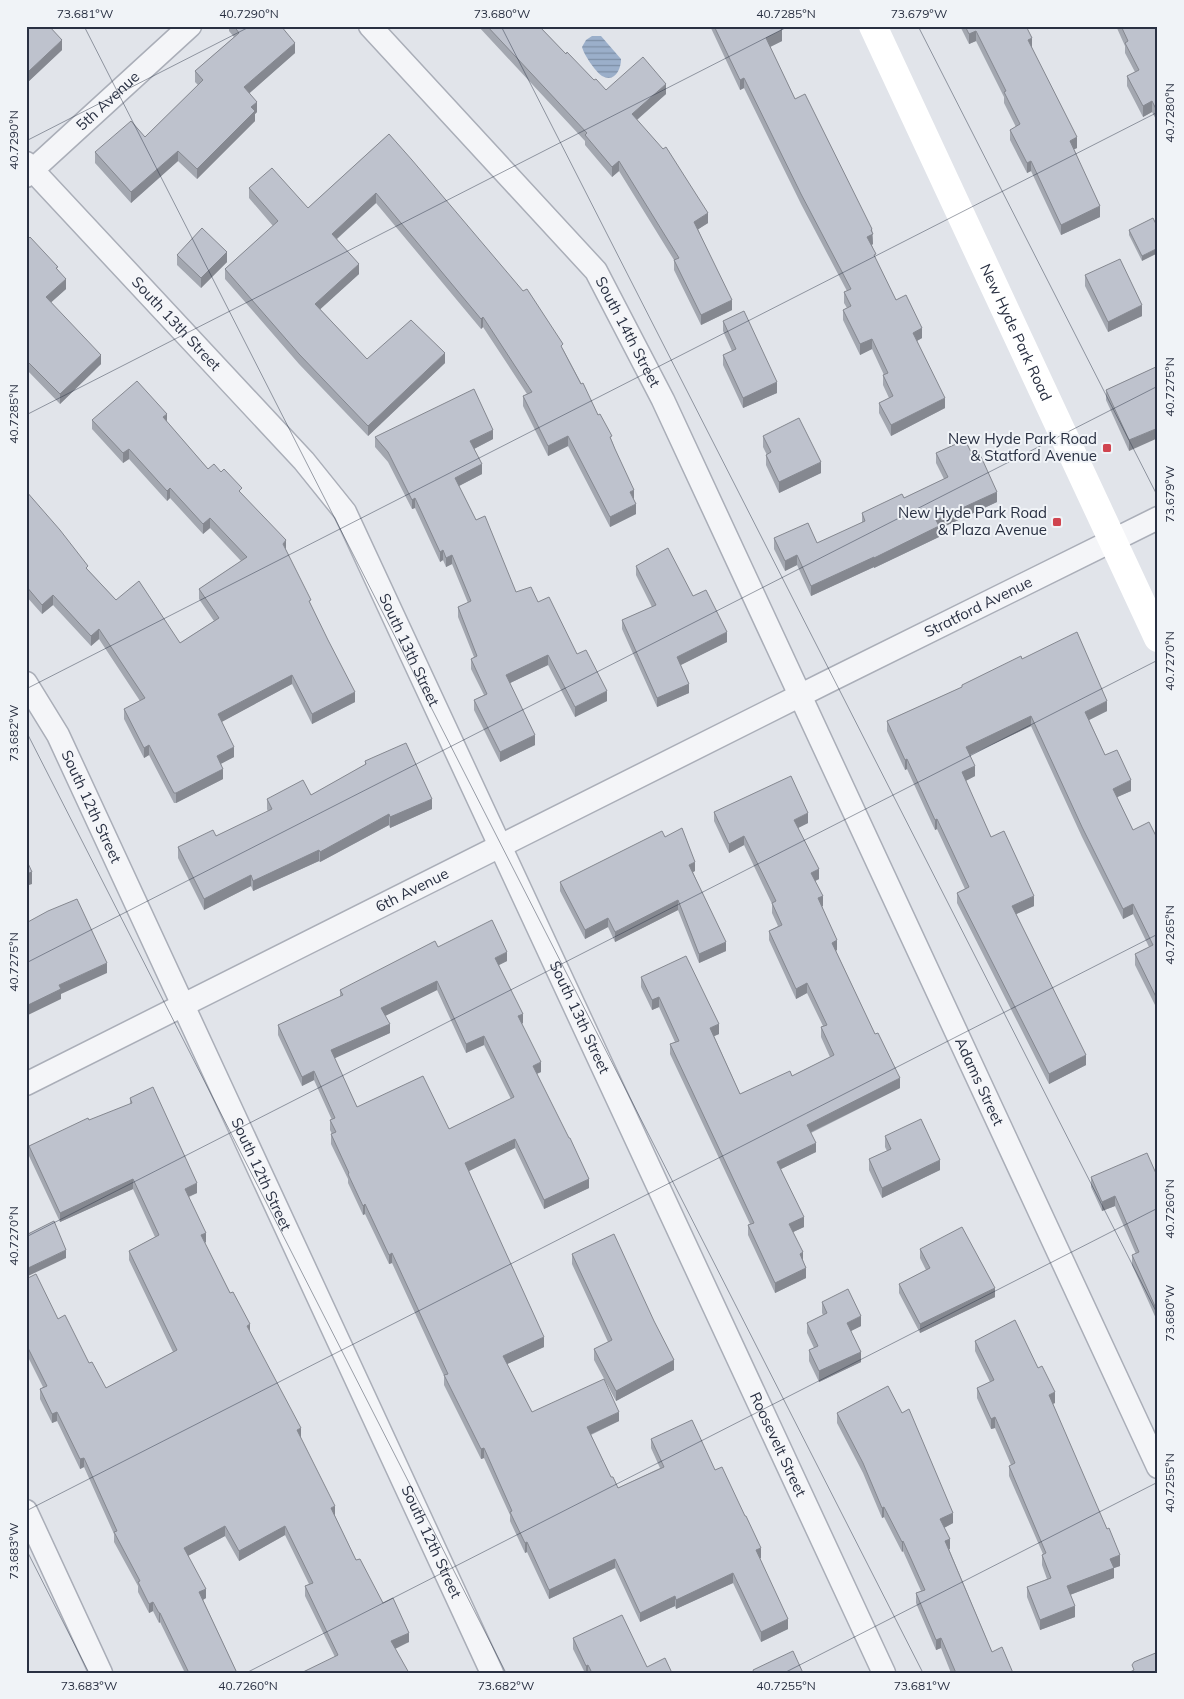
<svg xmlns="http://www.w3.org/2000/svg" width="1184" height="1699" viewBox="0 0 1184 1699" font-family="Mulish,sans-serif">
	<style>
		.water { fill: url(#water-rules) }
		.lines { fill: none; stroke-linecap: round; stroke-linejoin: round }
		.street-casing { stroke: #aaaeb8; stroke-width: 25 }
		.street { stroke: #f4f5f8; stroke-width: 22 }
		.secondary { stroke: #fff; stroke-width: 28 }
		.wall { fill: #a3a7b0; fill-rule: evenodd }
		.shaded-wall { fill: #858890 }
		.building { fill: #bec2cd; stroke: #858890; fill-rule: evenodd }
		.ticks { fill: none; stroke: #293042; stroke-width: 1; stroke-opacity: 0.45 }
		.poi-dot { fill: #d0444f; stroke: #f0f3f7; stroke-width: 2 }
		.labels { text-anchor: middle; stroke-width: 4; stroke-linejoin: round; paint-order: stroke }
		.street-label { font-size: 15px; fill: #293042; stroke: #f0f3f7 }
		.poi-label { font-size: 15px; fill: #293042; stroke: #f0f3f7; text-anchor: end }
		.neatline { fill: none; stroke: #293042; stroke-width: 2 }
		.ticks-label { font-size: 12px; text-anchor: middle; fill: #293042 }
	</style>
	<defs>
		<pattern id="water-rules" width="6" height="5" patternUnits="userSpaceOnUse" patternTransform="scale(1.25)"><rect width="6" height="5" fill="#9bafca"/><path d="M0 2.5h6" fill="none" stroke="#7e8fa6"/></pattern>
	</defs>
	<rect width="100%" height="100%" fill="#e1e4ea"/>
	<path class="water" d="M592,36h9l20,23c0,10 -6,24 -19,17 -7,-5 -18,-21 -20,-29l4,-7z"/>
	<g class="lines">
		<defs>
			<g id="street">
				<path id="s1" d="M370,26l226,245 67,129 495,1067"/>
				<path id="s2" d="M26,163l278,298 41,51 539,1161"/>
				<path id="s3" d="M26,176l164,-150"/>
				<path id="s4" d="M26,683l32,52 434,938"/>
				<path id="s5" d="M26,1084l799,-401 333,-165"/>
				<polyline points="26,1511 101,1673"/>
			</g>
		</defs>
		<use href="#street" class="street-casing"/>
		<use href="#street" class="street"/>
		<path class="secondary" id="s6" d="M873,26l285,612"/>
	</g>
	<g class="wall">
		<polygon points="26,26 62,50 28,82 26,80"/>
		<polygon points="229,26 281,26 295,53 249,93 257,112 255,114 255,121 197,179 178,161 131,203 95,163 95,152 145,137 198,85 195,82 195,71 234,37 229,31"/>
		<polygon points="478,26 539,26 566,54 594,80 606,90 666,94 637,120 708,223 698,229 732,310 701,325 674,270 674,260 619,171 612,177 585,145 585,141"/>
		<polygon points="710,26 780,26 782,41 770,47 795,99 872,229 873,244 872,245 876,260 896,300 922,338 917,341 945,408 891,436 879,413 879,403 889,398 883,385 883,375 884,375 872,349 860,355 843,320 843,310 847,308 844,303 844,292 847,291 801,204 744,88 740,90"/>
		<polygon points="960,26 1026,26 1032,48 1077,148 1074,149 1100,217 1061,235 1031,171 1027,173 1010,140 1010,130 1016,127 1004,103 1004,97 976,41 969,44"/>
		<polygon points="1116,26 1158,26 1158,123 1152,112 1143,117 1127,86 1127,76 1135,72 1125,53 1125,46"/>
		<polygon points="389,134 563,349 612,441 634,500 636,514 610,527 568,446 548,456 523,406 523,396 527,394 483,327 481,329 376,203 337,239 359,274 320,309 367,359 445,363 368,436 299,364 225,279 225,269 273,226 249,198 249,188 308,208"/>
		<polygon points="1158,228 1142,261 1129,235 1129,230"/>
		<polygon points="26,241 58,270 66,289 51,302 101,364 60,404 26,369"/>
		<polygon points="177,255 227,262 201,288 177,265"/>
		<polygon points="1085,275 1142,316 1108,332 1085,286"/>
		<polygon points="723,321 777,393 743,408 723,365 723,355 732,351 723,331"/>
		<polygon points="1158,366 1129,451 1106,400 1106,390"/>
		<polygon points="92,420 167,422 208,469 242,494 286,550 355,702 312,724 292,684 221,722 234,757 221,763 223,779 176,803 174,803 149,755 144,758 124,719 124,709 140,701 99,639 91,646 53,605 42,614 26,596 26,491 88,570 116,600 180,643 214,621 199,599 199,589 241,561 210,528 203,534 170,498 167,501 129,459 123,463 92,429"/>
		<polygon points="763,436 821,473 779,493 766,465 766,455 767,455 763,447"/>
		<polygon points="375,437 493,439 474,449 482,474 459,486 476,520 516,592 538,602 577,654 607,701 575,717 548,665 510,683 535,745 500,762 474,710 474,700 484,695 471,669 471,659 474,657 458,617 458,607 468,603 452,564 446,567 443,560 440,562 415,508 412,509 388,462 375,447"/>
		<polygon points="971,452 997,502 939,529 939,537 874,568 874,567 811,596 797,565 785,571 774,549 774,538 817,543 862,523 862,513 904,498 944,479 936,463 936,453"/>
		<polygon points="636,566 693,596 727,642 680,665 689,693 657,707 622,629 622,620 652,607 636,575"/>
		<polygon points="1022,659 1107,711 1089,720 1105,755 1131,791 1117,797 1133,830 1158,840 1158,1011 1135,965 1135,954 1149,947 1133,914 1123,919 1082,837 1031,726 970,755 975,776 965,781 991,837 1034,906 1016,914 1086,1065 1049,1084 957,903 957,893 965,889 937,829 935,830 907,769 905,770 887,731 887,721 962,687 962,685"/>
		<polygon points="365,761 432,809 390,828 389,825 320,862 319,861 253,891 251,886 204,910 178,858 178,847 216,836 268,812 267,809 267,799 311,795 365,765"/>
		<polygon points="714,812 808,823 798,828 819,879 815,881 823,906 822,906 837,950 836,951 900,1088 811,1133 816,1152 781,1169 804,1227 793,1232 803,1260 806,1278 775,1293 748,1235 748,1225 750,1224 670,1054 670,1044 675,1042 659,1007 652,1010 641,987 641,977 719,1034 714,1036 740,1094 792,1076 830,1057 821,1037 821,1027 823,1026 807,993 796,999 769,940 769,931 778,926 772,913 772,904 744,845 729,853 714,821"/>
		<polygon points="665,837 695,871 693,872 726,951 699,963 678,910 615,942 608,927 585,939 560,891 560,882"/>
		<path d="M438,947l69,14 -8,4 24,58 -2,1 20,48 -4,2 52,114 -45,21 -29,-61 -46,23 75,176 -37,17 25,48 87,9 -28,14 20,42 7,11 42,-20 -9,-20v-9l64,31 46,88h-1l28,71 -27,13 -28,-59 -57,26 -1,-3 -35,16 -25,-54 -66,31 -22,-47 -2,1 -15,-32v-6l-26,-57 -3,1 -37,-74v-9l-52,-113 -3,1 -24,-50 -2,1 -15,-32v-4l-17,-35v-10h1l-2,-4v-10h2l-18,-40 -12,6 -24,-51v-10l62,-28v-7zM437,990l29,63 18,-8 27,54 -62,30 -92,-22 -23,-49 56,-25 -5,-17z"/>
		<polygon points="130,1098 197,1193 189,1197 206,1242 205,1243 250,1332 301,1437 300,1438 335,1516 356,1560 383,1603 409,1642 335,1657 305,1596 305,1586 309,1584 285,1535 239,1561 225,1536 188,1556 206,1598 203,1600 237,1673 185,1673 160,1622 159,1623 153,1611 149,1613 138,1592 138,1586 114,1542 114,1534 84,1467 80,1469 57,1421 52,1423 40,1399 40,1389 43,1387 26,1353 26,1279 58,1319 106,1388 173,1352 129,1260 129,1251 155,1237 133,1189 60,1222 29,1156 29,1146 130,1104"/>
		<polygon points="885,1136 940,1170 882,1198 869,1170 869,1159 887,1151 885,1147"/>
		<polygon points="1091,1177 1158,1178 1158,1323 1132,1265 1132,1255 1136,1254 1115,1206 1102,1211 1091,1187"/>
		<polygon points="920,1249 995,1297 920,1333 899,1293 899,1284 926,1270 920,1258"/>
		<polygon points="572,1254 674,1370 616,1401 594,1360 594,1349 608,1342 572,1264"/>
		<polygon points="822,1302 861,1326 851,1331 861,1362 819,1382 809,1361 809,1350 814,1348 807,1333 807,1323 823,1315 822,1313"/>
		<polygon points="975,1341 1055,1403 1053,1404 1120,1566 1114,1568 1114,1578 1070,1595 1075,1617 1040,1630 1027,1597 1027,1587 1047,1579 1042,1565 1042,1555 1043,1554 1009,1476 1009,1466 1011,1465 995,1428 991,1429 977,1398 977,1388 990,1382 975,1351"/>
		<polygon points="837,1413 953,1523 944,1528 950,1549 949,1549 992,1652 1013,1673 951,1673 941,1648 936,1650 916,1603 916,1593 921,1591 903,1551 902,1552 884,1517 882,1518 863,1473 837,1423"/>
		<polygon points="573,1638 647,1667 672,1673 585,1673 573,1649"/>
	</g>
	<g class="shaded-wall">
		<polygon points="782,30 782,41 766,49 766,38"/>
		<polygon points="976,31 976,41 969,44 969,34"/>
		<polygon points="1032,38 1032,49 1028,40"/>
		<polygon points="62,40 62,50 28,82 28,72"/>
		<polygon points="295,43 295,53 244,98 244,87"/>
		<polygon points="744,78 744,88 740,90 740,80"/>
		<polygon points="666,84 666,94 632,124 632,114"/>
		<polygon points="1152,101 1152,112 1143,117 1143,106"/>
		<polygon points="257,102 257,112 255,114 255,121 197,179 197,169 251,107"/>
		<polygon points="1077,137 1077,148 1070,151 1070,141"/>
		<polygon points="178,151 178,161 131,203 131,192"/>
		<polygon points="619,161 619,171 612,177 612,167"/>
		<polygon points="1031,161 1031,171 1027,173 1027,163"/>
		<polygon points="376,193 376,203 332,243 332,234"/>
		<polygon points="1100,206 1100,217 1061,235 1061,225"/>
		<polygon points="708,213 708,223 694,232 694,222"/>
		<polygon points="872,229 873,244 867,247 867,237 871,230"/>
		<polygon points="1158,248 1158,253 1142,261 1142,256"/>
		<polygon points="227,252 227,262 201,288 201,278"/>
		<polygon points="359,264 359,274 315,314 315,304"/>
		<polygon points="66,279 66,289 46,307 46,297"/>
		<polygon points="732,300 732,310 701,325 701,315"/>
		<polygon points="1142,305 1142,316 1108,332 1108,322"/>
		<polygon points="483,317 483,327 481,329 481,319"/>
		<polygon points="922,328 922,338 913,343 913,333"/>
		<polygon points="872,339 872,349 860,355 860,344"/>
		<polygon points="445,353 445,363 368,436 368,426"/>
		<polygon points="101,355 101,364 60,404 60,394"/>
		<polygon points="777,382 777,393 743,408 743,398"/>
		<polygon points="945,398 945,408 891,436 891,425"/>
		<polygon points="167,414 167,424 163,417"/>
		<polygon points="1158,428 1158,438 1129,451 1129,440"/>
		<polygon points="493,430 493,439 470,451 470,441"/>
		<polygon points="568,436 568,446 548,456 548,446"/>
		<polygon points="129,449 129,459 123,463 123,453"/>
		<polygon points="821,462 821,473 779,493 779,482"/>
		<polygon points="482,464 482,474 455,488 455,478"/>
		<polygon points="170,488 170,498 167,501 167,491"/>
		<polygon points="634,490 634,500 630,492"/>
		<polygon points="997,492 997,502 939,529 939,537 874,568 874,558 936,520"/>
		<polygon points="415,498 415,508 412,509 412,500"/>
		<polygon points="636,504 636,514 610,527 610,517"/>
		<polygon points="210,518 210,528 203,534 203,524"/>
		<polygon points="286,540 286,550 283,544"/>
		<polygon points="443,550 443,560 440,562 440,552"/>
		<polygon points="452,555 452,564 446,567 446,558"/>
		<polygon points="797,555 797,565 785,571 785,561"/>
		<polygon points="874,557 874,567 811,596 811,586"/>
		<polygon points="53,595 53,605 42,614 42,605"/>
		<polygon points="99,629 99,639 91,646 91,636"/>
		<polygon points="727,632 727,642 677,667 677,657"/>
		<polygon points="548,655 548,665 506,685 506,675"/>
		<polygon points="292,675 292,684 218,724 218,714"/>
		<polygon points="689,684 689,693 657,707 657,698"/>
		<polygon points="607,691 607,701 575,717 575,707"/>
		<polygon points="355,692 355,702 312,724 312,714"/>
		<polygon points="1107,701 1107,711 1085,722 1085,712"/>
		<polygon points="1031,716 1031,726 966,757 966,747"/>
		<polygon points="535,735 535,745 500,762 500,752"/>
		<polygon points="149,745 149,755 144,758 144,748"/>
		<polygon points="234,747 234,757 217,766 217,756"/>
		<polygon points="907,759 907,769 905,770 905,760"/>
		<polygon points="975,766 975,776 962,783 962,772"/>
		<polygon points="223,769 223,779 176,803 176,793"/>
		<polygon points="1131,780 1131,791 1113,799 1113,789"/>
		<polygon points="432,799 432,809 390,828 390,817"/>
		<polygon points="808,813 808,823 794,830 794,820"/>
		<polygon points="389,814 389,825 320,862 320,852"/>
		<polygon points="937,819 937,829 935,830 935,820"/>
		<polygon points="744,836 744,845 729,853 729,844"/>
		<polygon points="319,850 319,861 253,891 253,881"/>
		<polygon points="695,862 695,871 689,874 689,865"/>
		<polygon points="819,869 819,879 811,883 811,873"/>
		<polygon points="32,872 32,884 26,886 26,874"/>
		<polygon points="251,875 251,886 204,910 204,899"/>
		<polygon points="823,896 823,906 818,908 818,898"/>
		<polygon points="1034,896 1034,906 1012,916 1012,906"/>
		<polygon points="678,900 678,910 615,942 615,932"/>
		<polygon points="1133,904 1133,914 1123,919 1123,909"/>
		<polygon points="608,918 608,927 585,939 585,930"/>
		<polygon points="837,940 837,950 832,952 832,943"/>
		<polygon points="726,942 726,951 699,963 699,954"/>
		<polygon points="507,952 507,961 495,967 495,958"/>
		<polygon points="107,963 107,973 61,994 61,999 26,1016 26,1006 59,985"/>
		<polygon points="437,981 437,990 381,1018 381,1008"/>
		<polygon points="807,983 807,993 796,999 796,989"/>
		<polygon points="659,997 659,1007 652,1010 652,1000"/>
		<polygon points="523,1014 523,1023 518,1026 518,1016"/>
		<polygon points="390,1024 390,1033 331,1060 331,1050"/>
		<polygon points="719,1024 719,1034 710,1038 710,1028"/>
		<polygon points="484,1036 484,1045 466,1053 466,1044"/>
		<polygon points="1086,1055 1086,1065 1049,1084 1049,1074"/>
		<polygon points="541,1062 541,1072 533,1075 533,1066"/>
		<polygon points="314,1071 314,1080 302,1086 302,1077"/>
		<polygon points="900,1078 900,1088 807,1134 807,1125"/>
		<polygon points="515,1139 515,1148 465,1173 465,1163"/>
		<polygon points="816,1143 816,1152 777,1171 777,1162"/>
		<polygon points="940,1160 940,1170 882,1198 882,1188"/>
		<polygon points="133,1179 133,1189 60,1222 60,1213"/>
		<polygon points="589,1179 589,1188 544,1209 544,1200"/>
		<polygon points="197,1183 197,1193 185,1198 185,1189"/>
		<polygon points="1115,1196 1115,1206 1102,1211 1102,1202"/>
		<polygon points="365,1204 365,1214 363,1215 363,1206"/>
		<polygon points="804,1217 804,1227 789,1234 789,1224"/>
		<polygon points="206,1233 206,1242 201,1244 201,1235"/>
		<polygon points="66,1250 66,1258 26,1277 26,1269"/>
		<polygon points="803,1252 803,1262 800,1254"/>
		<polygon points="392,1253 392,1263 389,1264 389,1255"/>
		<polygon points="806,1268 806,1278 775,1293 775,1283"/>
		<polygon points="995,1288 995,1297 920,1333 920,1324"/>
		<polygon points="861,1316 861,1326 847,1333 847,1323"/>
		<polygon points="250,1324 250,1334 247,1326"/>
		<polygon points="544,1337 544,1347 503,1366 503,1356"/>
		<polygon points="861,1352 861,1362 819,1382 819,1371"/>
		<polygon points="674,1360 674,1370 616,1401 616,1391"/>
		<polygon points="1055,1392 1055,1403 1049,1405 1049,1395"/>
		<polygon points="57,1412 57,1421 52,1423 52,1414"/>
		<polygon points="619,1412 619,1421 587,1436 587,1427"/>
		<polygon points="995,1417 995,1428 991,1429 991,1419"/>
		<polygon points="301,1428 301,1437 297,1440 297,1430"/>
		<polygon points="484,1448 484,1458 481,1459 481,1449"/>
		<polygon points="84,1458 84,1467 80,1469 80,1459"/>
		<polygon points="335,1506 335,1516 331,1518 331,1508"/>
		<polygon points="884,1507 884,1517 882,1518 882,1508"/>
		<polygon points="953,1513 953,1523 940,1530 940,1519"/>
		<polygon points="225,1526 225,1536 184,1558 184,1548"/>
		<polygon points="285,1526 285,1535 239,1561 239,1551"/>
		<polygon points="950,1539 950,1549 945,1551 945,1541"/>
		<polygon points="903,1541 903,1551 902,1552 902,1542"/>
		<polygon points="527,1542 527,1552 525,1553 525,1543"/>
		<polygon points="761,1548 761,1558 756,1560 756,1550"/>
		<polygon points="1120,1555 1120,1566 1114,1568 1114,1578 1067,1596 1067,1586 1110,1559"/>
		<polygon points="615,1559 615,1568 549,1599 549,1590"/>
		<polygon points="733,1573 733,1583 676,1609 676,1600"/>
		<polygon points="206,1589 206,1598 199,1602 199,1592"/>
		<polygon points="675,1596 675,1606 640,1622 640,1613"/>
		<polygon points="153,1602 153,1611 149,1613 149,1604"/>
		<polygon points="1075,1606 1075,1617 1040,1630 1040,1620"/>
		<polygon points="159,1613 160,1613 160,1622 159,1623"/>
		<polygon points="788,1619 788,1629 761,1642 761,1632"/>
		<polygon points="409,1633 409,1642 391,1651 391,1641"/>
		<polygon points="941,1638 941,1648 936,1650 936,1640"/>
		<polygon points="588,1665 588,1673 586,1673 586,1666"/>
	</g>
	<g class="building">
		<polygon points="26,26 49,26 62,40 28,72 26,70"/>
		<polygon points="234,26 281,26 295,43 244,87 257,102 251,107 255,111 197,169 178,151 131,192 95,152 131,121 145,137 203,80 195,71 239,33"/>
		<polygon points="487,26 539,26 566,54 567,52 594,80 596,79 606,90 643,57 666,84 632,114 663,149 666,147 708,213 694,222 732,300 701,315 674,260 679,258 619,161 612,167 585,135 587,133"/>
		<polygon points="714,26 780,26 782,30 766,38 795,99 805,94 872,229 871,230 873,234 867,237 876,254 874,255 896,300 906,295 922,328 913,333 945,398 891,425 879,403 893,396 883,375 888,373 872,339 860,344 843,310 851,306 844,292 851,289 801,194 744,78 740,80"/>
		<polygon points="965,26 1026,26 1032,38 1028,40 1077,137 1070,141 1100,206 1061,225 1031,161 1027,163 1010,130 1020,124 1004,92 1006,91 976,31 969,34"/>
		<polygon points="1121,26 1158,26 1158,113 1152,101 1143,106 1127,76 1139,70 1125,43 1128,41"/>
		<polygon points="389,134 412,160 523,291 527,289 563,344 561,346 581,384 583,383 598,415 600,414 612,436 610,437 615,449 634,490 630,492 636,504 610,517 568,436 548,446 523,396 532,392 483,317 481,319 376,193 332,234 359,264 315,304 367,359 411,320 445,353 368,426 299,354 225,269 278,221 249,188 272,168 308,208"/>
		<polygon points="1153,218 1158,228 1158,248 1142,256 1129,230"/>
		<polygon points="202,228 227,252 201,278 177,255"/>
		<polygon points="30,237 58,267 56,268 66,279 46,297 101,355 60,394 26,360 26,241"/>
		<polygon points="1120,259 1142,305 1108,322 1085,275"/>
		<polygon points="744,311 777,382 743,398 723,355 736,349 723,321"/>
		<polygon points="1158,366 1158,428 1129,440 1106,390"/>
		<polygon points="137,381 167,414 163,417 208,469 214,464 221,472 224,469 242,488 239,491 286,540 283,544 311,600 309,601 328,640 355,692 312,714 292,675 218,714 234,747 217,756 223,769 176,793 174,793 149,745 144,748 124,709 145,698 99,629 91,636 53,595 42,605 26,586 26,491 60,530 88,566 86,568 116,600 139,581 180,643 219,618 199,589 247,557 210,518 203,524 170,488 167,491 129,449 123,453 92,420"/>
		<polygon points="474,389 493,430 470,441 482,464 455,478 476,520 485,516 516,592 531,587 538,602 549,597 577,654 586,650 607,691 575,707 548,655 506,675 535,735 500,752 474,700 487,694 471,659 477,656 458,607 471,601 452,555 446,558 443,550 440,552 415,498 412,500 388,452 375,437"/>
		<polygon points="799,418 821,462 779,482 766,455 771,452 763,436"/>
		<polygon points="965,440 971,452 978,450 997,492 936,520 939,526 874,558 874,557 811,586 797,555 785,561 774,538 808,523 817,543 865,521 862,513 902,494 904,498 948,477 936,453"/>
		<polygon points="668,548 693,596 706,590 727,632 677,657 689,684 657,698 622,620 656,605 636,566"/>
		<polygon points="1077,632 1107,701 1085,712 1105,755 1117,750 1131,780 1113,789 1133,830 1149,822 1158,840 1158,1001 1135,954 1153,945 1133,904 1123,909 1082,827 1031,716 966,747 975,766 962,772 991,837 1004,831 1034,896 1012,906 1086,1055 1049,1074 957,893 969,887 937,819 935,820 907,759 905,760 887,721 962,687 962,685 1021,656 1022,659"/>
		<polygon points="406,743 432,799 390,817 389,814 320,852 319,850 253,881 251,875 204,899 178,847 213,830 216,836 272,809 267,799 303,780 311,795 366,764 365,761"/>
		<polygon points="791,776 808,813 794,820 819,869 811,873 823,896 818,898 837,940 832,943 875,1034 878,1033 900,1078 807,1125 816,1143 777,1162 804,1217 789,1224 803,1252 800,1254 806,1268 775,1283 748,1225 754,1223 670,1044 679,1041 659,997 652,1000 641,977 686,956 719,1024 710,1028 740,1094 790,1071 792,1076 834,1055 821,1027 827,1025 807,983 796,989 769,931 782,925 772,903 776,901 744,836 729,844 714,812"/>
		<polygon points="682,828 695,862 689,865 726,942 699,954 678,900 615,932 608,918 585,930 560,882 662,831 665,837"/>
		<polygon points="26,859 32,872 26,874"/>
		<polygon points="77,899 107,963 59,985 61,989 26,1006 26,923 48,911"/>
		<path d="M492,920l15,32 -12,6 28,56 -5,2 23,46 -8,4 36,72h1l19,41 -45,21 -29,-61 -50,24 79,174 -41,19 29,56 72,-33 15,33 -32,15 24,50h2l5,11 46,-21 -13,-28 41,-19 23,50 7,-3 23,49h1l15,32 -5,2 32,69 -27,13 -28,-59 -57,27 -1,-4 -35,17 -25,-54 -66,31 -22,-48 -2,1 -15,-31 2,-1 -28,-63 -3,1 -37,-74 4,-1 -56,-121 -3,2 -24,-51 -2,2 -15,-32 1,-1 -18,-39 5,-2 -6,-12 5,-2 -21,-47 -12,6 -24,-52 65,-30 -3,-5 95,-49 3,6zM437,981l29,63 18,-8 30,61 -65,32 -26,-53 -66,31 -26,-57 59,-26 -9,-16z"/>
		<polygon points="153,1087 197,1183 185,1189 206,1233 201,1235 230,1293 233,1292 250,1324 247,1326 301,1428 297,1430 335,1506 331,1508 356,1560 360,1559 383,1603 393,1598 409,1633 391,1641 409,1673 301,1673 338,1655 305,1586 313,1583 285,1526 239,1551 225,1526 184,1548 206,1589 199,1592 237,1673 189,1673 160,1613 159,1613 153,1602 149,1604 138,1582 140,1581 114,1532 117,1531 84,1458 80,1459 57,1412 52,1414 40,1389 47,1386 26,1344 26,1279 36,1274 58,1319 65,1315 89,1363 92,1362 106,1388 177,1350 129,1251 159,1235 133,1179 60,1213 29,1146 88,1118 89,1120 132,1103 130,1098"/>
		<polygon points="921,1119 940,1160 882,1188 869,1159 891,1149 885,1136"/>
		<polygon points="1147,1153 1158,1178 1158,1313 1132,1255 1139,1252 1115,1196 1102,1202 1091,1177"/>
		<polygon points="54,1221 66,1250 26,1269 26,1235"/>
		<polygon points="962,1227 995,1288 920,1324 899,1284 930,1268 920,1249"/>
		<polygon points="614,1234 654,1321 674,1360 616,1391 594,1349 612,1340 572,1254"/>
		<polygon points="848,1289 861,1316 847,1323 861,1352 819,1371 809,1350 818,1346 807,1323 827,1313 822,1302"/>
		<polygon points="1015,1320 1038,1368 1042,1366 1055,1392 1049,1395 1107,1529 1109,1528 1120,1555 1110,1559 1114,1568 1067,1586 1075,1606 1040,1620 1027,1587 1051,1578 1042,1555 1046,1553 1009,1466 1015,1463 995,1417 991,1419 977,1388 994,1380 975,1341"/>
		<polygon points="888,1386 902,1413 909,1409 953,1513 940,1519 950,1539 945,1541 992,1652 1002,1647 1013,1673 956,1673 941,1638 936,1640 916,1593 925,1590 903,1541 902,1542 884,1507 882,1508 863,1463 837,1413"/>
		<polygon points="622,1615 647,1667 665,1658 672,1673 592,1673 588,1665 586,1666 573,1638"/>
		<polygon points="793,1651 803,1673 754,1673 753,1670"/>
		<polygon points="1158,1652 1158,1673 1128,1673 1134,1670 1132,1665 1134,1662"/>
	</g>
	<path class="ticks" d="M84,26l839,1647M501,26l657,1289M918,26l240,471M26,141l225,-115M26,415l763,-389M26,689l1132,-577M26,731l480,942M26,963l1132,-577M26,1237l1132,-577M26,1511l1132,-577M26,1549l63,124M246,1673l912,-465M784,1673l374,-191"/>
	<g class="poi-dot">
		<rect x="1102" y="443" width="10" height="10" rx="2.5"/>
		<rect x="1052" y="517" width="10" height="10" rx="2.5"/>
	</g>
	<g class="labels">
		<g class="street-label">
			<text dy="5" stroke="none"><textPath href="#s3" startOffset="111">5th Avenue</textPath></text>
			<text dy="5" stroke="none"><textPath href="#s2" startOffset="220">South 13th Street</textPath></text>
			<text dy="5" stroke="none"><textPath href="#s1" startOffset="402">South 14th Street</textPath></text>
			<text dy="5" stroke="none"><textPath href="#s6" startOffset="338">New Hyde Park Road</textPath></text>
			<text dy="5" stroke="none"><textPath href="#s5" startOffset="1065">Stratford Avenue</textPath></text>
			<text dy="5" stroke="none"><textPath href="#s2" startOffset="625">South 13th Street</textPath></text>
			<text dy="5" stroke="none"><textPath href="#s4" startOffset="140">South 12th Street</textPath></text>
			<text dy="5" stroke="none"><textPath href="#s5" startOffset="432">6th Avenue</textPath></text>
			<text dy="5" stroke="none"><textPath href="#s2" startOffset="1030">South 13th Street</textPath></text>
			<text dy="5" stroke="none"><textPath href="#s1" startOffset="1230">Adams Street</textPath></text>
			<text dy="5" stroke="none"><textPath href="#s4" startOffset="545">South 12th Street</textPath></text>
			<text dy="5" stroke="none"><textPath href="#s2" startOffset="1501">Roosevelt Street</textPath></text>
			<text dy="5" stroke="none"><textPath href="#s4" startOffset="950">South 12th Street</textPath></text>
		</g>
		<g class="poi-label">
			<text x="1097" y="444">New Hyde Park Road<tspan x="1097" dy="17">&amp; Statford Avenue</tspan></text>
			<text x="1047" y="518">New Hyde Park Road<tspan x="1047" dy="17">&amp; Plaza Avenue</tspan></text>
		</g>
	</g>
	<rect width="1184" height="1699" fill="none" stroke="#f0f3f7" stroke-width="55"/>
	<rect x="28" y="28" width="1128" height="1644" class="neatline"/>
	<g class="ticks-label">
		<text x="85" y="18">73.681°W</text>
		<text x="249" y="18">40.7290°N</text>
		<text x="502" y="18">73.680°W</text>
		<text x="786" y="18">40.7285°N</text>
		<text x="919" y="18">73.679°W</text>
		<text transform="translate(1170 113) rotate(-90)" y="4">40.7280°N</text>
		<text transform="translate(14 140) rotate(-90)" y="4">40.7290°N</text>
		<text transform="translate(1170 387) rotate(-90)" y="4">40.7275°N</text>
		<text transform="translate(14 414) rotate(-90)" y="4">40.7285°N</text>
		<text transform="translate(1170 494) rotate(-90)" y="4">73.679°W</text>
		<text transform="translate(1170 661) rotate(-90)" y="4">40.7270°N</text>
		<text transform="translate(14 733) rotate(-90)" y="4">73.682°W</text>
		<text transform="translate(1170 935) rotate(-90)" y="4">40.7265°N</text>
		<text transform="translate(14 962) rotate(-90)" y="4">40.7275°N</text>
		<text transform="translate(1170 1209) rotate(-90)" y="4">40.7260°N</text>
		<text transform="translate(14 1236) rotate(-90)" y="4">40.7270°N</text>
		<text transform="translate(1170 1313) rotate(-90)" y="4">73.680°W</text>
		<text transform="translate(1170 1483) rotate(-90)" y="4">40.7255°N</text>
		<text transform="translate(14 1551) rotate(-90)" y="4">73.683°W</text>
		<text x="89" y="1690">73.683°W</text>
		<text x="248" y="1690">40.7260°N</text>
		<text x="506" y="1690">73.682°W</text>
		<text x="786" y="1690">40.7255°N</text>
		<text x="922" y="1690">73.681°W</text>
	</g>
</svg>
